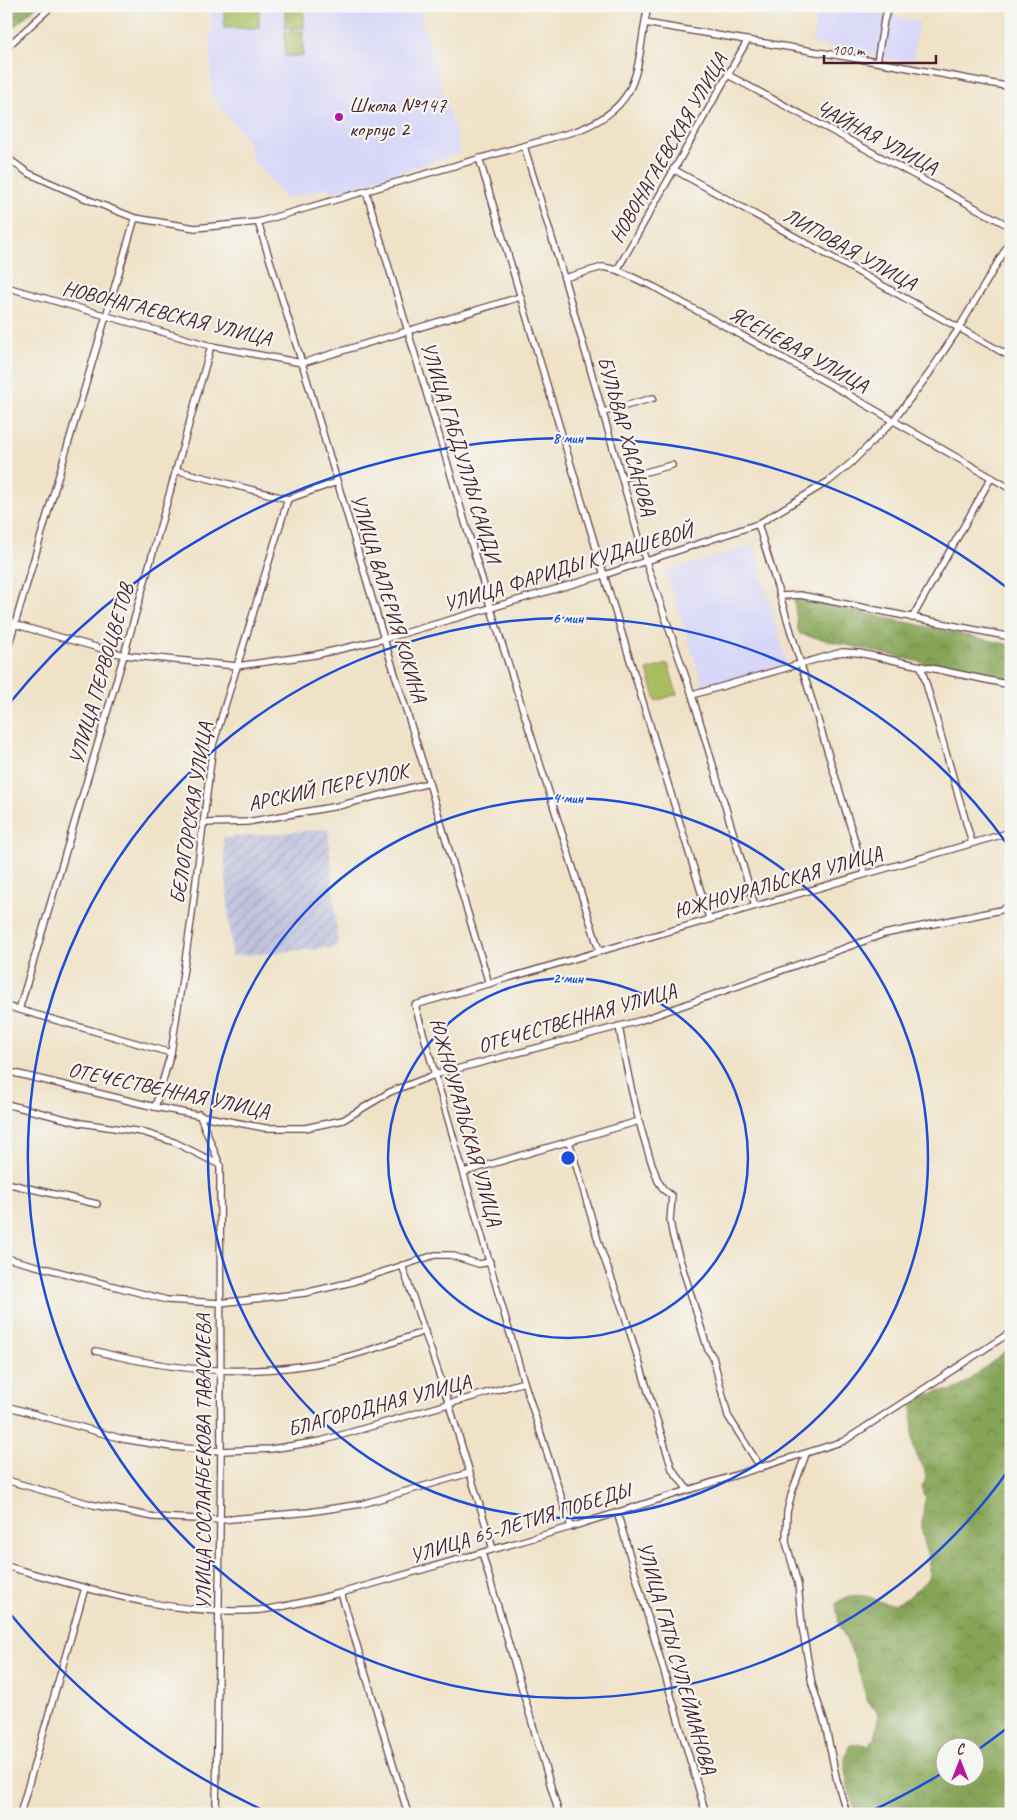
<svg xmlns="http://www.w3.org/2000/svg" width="1017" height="1820" viewBox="0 0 1017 1820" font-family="Caveat,sans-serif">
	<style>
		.built { fill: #d8d7f8 }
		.industrial { fill: url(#industrial-furrows) }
		.forest { fill: url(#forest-crowns); stroke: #686241; fill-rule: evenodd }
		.green { fill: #a9bd61; stroke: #7a6e46 }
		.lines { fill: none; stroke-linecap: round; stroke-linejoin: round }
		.street-casing { stroke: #633c42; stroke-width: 8 }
		.street { stroke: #fff; stroke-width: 5.5 }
		.ring { fill: none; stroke: #1d4ed8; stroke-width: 2.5 }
		.poi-dot { fill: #b5179e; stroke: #f6f6f2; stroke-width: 2 }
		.labels { text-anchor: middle; stroke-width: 4.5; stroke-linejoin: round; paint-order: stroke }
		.poi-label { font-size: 21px; fill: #4a1f2b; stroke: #f6f6f2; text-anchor: start }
		.street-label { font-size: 21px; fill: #4a1f2b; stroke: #f6f6f2 }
		.centre { fill: #1d4ed8; stroke: #f6f6f2; stroke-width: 2.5 }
		.ring-label { font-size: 15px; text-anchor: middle; font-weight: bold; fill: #1d4ed8; stroke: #f6f6f2; stroke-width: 4.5; stroke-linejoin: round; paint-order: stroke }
	</style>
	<defs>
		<pattern id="industrial-furrows" width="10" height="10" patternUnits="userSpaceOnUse" patternTransform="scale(1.25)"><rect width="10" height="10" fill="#bfc2dd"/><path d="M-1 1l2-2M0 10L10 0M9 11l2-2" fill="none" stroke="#a6a6be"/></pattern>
		<pattern id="forest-crowns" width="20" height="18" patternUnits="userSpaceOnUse" patternTransform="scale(1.25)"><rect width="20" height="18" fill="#86a457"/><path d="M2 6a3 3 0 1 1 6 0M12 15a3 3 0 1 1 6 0" fill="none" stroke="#708548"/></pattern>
	</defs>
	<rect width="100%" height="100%" fill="#f6f6f2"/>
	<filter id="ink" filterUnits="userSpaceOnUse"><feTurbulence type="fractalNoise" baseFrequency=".02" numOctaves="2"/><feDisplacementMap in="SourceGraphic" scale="10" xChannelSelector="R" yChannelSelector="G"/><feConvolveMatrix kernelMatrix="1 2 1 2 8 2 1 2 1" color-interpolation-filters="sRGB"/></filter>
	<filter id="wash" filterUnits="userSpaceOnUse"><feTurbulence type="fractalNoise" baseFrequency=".0096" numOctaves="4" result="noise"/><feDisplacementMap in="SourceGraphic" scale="20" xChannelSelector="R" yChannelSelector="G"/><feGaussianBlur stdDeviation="1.12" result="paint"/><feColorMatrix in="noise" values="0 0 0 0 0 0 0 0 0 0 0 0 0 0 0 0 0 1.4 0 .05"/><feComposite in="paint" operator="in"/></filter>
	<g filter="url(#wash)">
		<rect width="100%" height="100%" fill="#efe2c7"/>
		<g class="built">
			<polygon points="211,6 418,6 461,153 331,193 329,187 286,199 254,162 246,138 211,95"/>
			<polygon points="818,6 835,6 919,21 912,63 812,43"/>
			<polygon points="754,545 787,664 703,686 666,572"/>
		</g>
		<polygon class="industrial" points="328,829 338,947 232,956 223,838"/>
		<g class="forest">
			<polygon points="6,6 37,6 6,34"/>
			<polygon points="799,599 1011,645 1011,683 800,634 798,630 794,600"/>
			<path d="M1011,1347v467h-155c-6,-22 -18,-49 -6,-69l11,-1 10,2 -1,-4 5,-3 3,-22 -1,-5 -10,-12 -12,-41 -16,-35 -3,-20c9,-9 23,-11 36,-6 7,3 14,7 22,6 16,-4 22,-15 34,-25l2,-21c-11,-16 -9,-42 -4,-61l-3,-3 -1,-7c10,-14 -3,-25 -8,-37 -2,-8 -1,-38 -2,-49l27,-10h12l9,-4zM944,1748h30v30h-30z"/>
		</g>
		<g class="green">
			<rect x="224" y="6" width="35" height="22"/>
			<rect x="285" y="6" width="19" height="22"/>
			<rect x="285" y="31" width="18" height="25"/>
			<polygon points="668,664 677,694 656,701 647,670"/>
		</g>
	</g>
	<g filter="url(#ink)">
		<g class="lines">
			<defs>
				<g id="street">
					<polyline points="645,23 877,62 1011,87"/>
					<polyline points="6,48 52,6"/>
					<polyline points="877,62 884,20 889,6"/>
					<polyline points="728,75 1011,227"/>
					<polyline points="524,146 564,278 646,562 692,695 755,906"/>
					<path d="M6,157l22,16 61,27 46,18 60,10 63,-6 318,-91c69,-26 59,-64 72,-125"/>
					<polyline points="479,158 604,575 709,918"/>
					<polyline points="673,169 1011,357"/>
					<polyline points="366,191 491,609 599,950"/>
					<polyline points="258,222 302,363 384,639 429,783 489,984"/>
					<polyline points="617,270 747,41"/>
					<polyline points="564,278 603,267 617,270 656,288 844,392 1011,489"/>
					<polyline points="6,287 211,346 302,363 520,297"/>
					<polyline points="604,412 653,398"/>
					<polyline points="175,470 288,499 337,482"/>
					<polyline points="623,478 672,465"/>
					<polyline points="758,524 865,874"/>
					<polyline points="781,596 800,595 1011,637"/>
					<polyline points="912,618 991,478"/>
					<polyline points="6,622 124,655 237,666 315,655 384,639 604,575 758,524 829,481 851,463 893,421 928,375 959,328 1011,240"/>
					<polyline points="6,654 135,218"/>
					<polyline points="921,666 972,843"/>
					<polyline points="692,695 842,652 859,653 1011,685"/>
					<polyline points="203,823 247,822 338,806 429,783"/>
					<polyline points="6,1006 171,1053"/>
					<polyline points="19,1010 124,655 211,346"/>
					<path d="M619,1026c9,53 20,105 39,155l6,9 8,6 -2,25 3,16 35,113 5,7 15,59 33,52"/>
					<polyline points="6,1071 155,1107 265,1128 305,1128 343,1120 390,1092 434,1075 639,1021 884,934 1001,910 1011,906"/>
					<polyline points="6,1104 81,1123 142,1132 174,1142 220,1165"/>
					<polyline points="155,1107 171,1053 191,921 213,745 288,499"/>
					<polyline points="199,1114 220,1165 221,1451 216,1814"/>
					<polyline points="569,1141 600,1247 624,1313 672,1469 688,1490"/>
					<polyline points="464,1172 639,1121"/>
					<polyline points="6,1183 97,1204"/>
					<polyline points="6,1258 167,1300 220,1303 305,1293 352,1282 435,1255 450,1255 479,1264 490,1262"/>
					<polyline points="402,1265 449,1404 493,1549"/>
					<path d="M96,1351c79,21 158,27 238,9 31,-7 61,-18 91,-29"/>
					<polyline points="6,1406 123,1439 171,1447 221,1451 271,1449 321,1441 524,1382"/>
					<polyline points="806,1454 792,1492 787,1512 786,1542 798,1584 802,1626 812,1684 825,1724 837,1781 847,1814"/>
					<polyline points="6,1480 94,1505 154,1517 220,1520 309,1512 362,1504 469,1473"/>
					<polyline points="617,1512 706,1814"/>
					<polyline points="571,1527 524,1382 415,1005 1011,832"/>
					<polyline points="482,1553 559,1814"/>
					<path d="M6,1566c82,23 168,51 254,44 27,-3 55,-11 81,-17l230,-66 273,-86 167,-109"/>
					<polyline points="341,1593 408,1814"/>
					<polyline points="20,1814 85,1588"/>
				</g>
			</defs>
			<use href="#street" class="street-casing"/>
			<use href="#street" class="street"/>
		</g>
	</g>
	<g class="ring">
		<circle cx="568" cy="1158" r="180"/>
		<circle cx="568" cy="1158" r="360"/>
		<path d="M1010 1468A540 540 0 1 1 1010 848"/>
		<path d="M1006 1729A720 720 0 0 1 976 1751M944 1772A720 720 0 0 1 867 1813M269 1813A720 720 0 0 1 8 1611M8 705A720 720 0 0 1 1006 587"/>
	</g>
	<circle class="poi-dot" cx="339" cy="117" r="5"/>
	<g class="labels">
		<g class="poi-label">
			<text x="349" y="112">Школа №147<tspan x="349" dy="24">корпус 2</tspan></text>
		</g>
		<g class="street-label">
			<text transform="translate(877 137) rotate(28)" y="7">ЧАЙНАЯ УЛИЦА</text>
			<text transform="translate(668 148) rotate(-60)" y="7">НОВОНАГАЕВСКАЯ УЛИЦА</text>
			<text transform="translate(850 249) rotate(29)" y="7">ЛИПОВАЯ УЛИЦА</text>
			<text transform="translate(167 313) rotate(14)" y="7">НОВОНАГАЕВСКАЯ УЛИЦА</text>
			<text transform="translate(799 349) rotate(29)" y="7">ЯСЕНЕВАЯ УЛИЦА</text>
			<text transform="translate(627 436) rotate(74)" y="7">БУЛЬВАР ХАСАНОВА</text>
			<text transform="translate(461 452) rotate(73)" y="7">УЛИЦА ГАБДУЛЛЫ САИДИ</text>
			<text transform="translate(568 567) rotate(-17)" y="7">УЛИЦА ФАРИДЫ КУДАШЕВОЙ</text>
			<text transform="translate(389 598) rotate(73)" y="7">УЛИЦА ВАЛЕРИЯ КОКИНА</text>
			<text transform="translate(101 674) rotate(-74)" y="7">УЛИЦА ПЕРВОЦВЕТОВ</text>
			<text transform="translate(328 787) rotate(-12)" y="7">АРСКИЙ ПЕРЕУЛОК</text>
			<text transform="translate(191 813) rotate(-81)" y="7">БЕЛОГОРСКАЯ УЛИЦА</text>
			<text transform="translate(778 882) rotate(-16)" y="7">ЮЖНОУРАЛЬСКАЯ УЛИЦА</text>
			<text transform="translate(577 1018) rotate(-16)" y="7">ОТЕЧЕСТВЕННАЯ УЛИЦА</text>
			<text transform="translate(169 1090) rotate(12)" y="7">ОТЕЧЕСТВЕННАЯ УЛИЦА</text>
			<text transform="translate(466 1122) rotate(74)" y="7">ЮЖНОУРАЛЬСКАЯ УЛИЦА</text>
			<text transform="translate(379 1405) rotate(-15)" y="7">БЛАГОРОДНАЯ УЛИЦА</text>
			<text transform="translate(203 1462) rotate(-90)" y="7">УЛИЦА СОСЛАНБЕКОВА ТАВАСИЕВА</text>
			<text transform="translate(520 1523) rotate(-17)" y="7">УЛИЦА 65-ЛЕТИЯ ПОБЕДЫ</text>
			<text transform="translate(677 1658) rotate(74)" y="7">УЛИЦА ГАТЫ СУЛЕЙМАНОВА</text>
		</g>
	</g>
	<circle cx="568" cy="1158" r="8" class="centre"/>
	<g class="ring-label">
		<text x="568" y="443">8 мин</text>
		<text x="568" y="623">6 мин</text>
		<text x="568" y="803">4 мин</text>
		<text x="568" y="983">2 мин</text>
	</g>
	<rect width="1017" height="1820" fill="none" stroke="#f6f6f2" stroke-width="25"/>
	<g transform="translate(960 1762)"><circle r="24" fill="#f6f6f2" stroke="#b1a0a2"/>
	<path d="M0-4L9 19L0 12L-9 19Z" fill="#b5179e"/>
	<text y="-8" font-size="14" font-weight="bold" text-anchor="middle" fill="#4a1f2b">С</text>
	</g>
	<path d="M824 55v8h112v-8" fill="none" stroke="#4a1f2b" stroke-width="2.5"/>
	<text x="832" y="55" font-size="15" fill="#4a1f2b" stroke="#f6f6f2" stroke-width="4" paint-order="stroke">100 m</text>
</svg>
